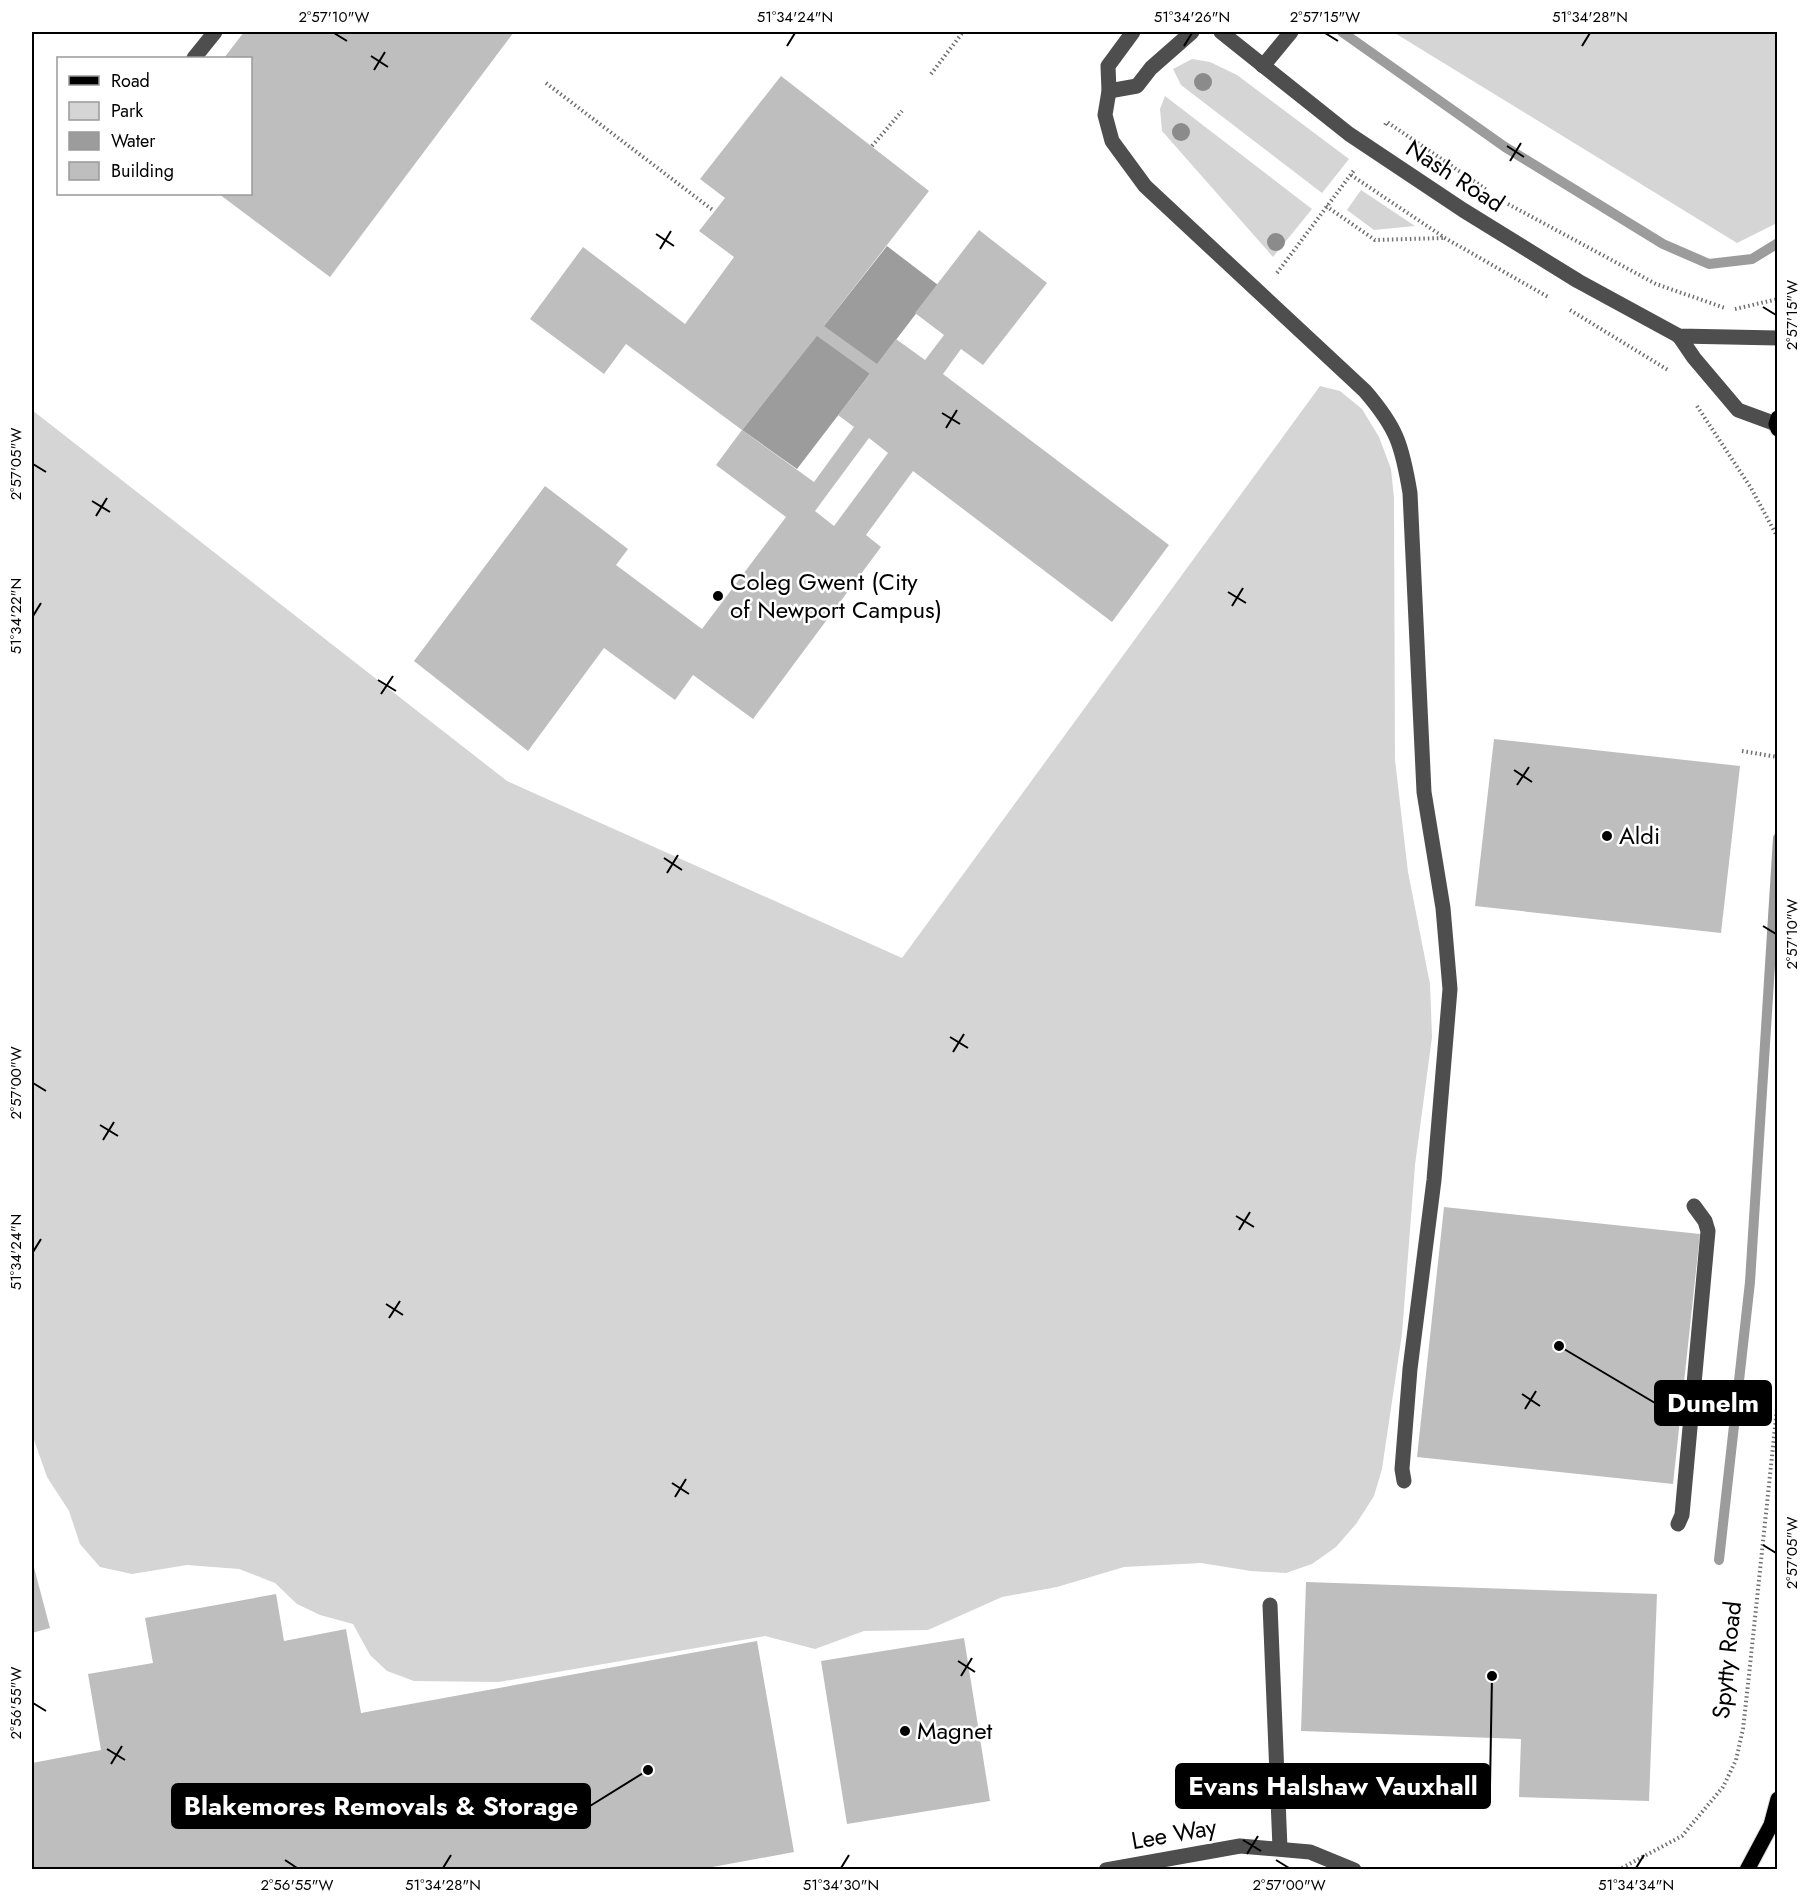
<svg xmlns="http://www.w3.org/2000/svg" width="1809" height="1901" viewBox="0 0 1809 1901" font-family="Jost,sans-serif">
	<style>
		.green { fill: #d5d5d5 }
		.water { fill: #9c9c9c }
		.lines { fill: none; stroke-linecap: round; stroke-linejoin: round }
		.stream { stroke: #9c9c9c; stroke-width: 10 }
		.building { fill: #bebebe; fill-rule: evenodd }
		.major-casing { stroke: #dbdbdb; stroke-width: 17 }
		.path { stroke: #707070; stroke-width: 4; stroke-dasharray: 1.5 3; stroke-linecap: butt }
		.minor { stroke: #4e4e4e; stroke-width: 15 }
		.major { stroke: #000; stroke-width: 15 }
		.tree { fill: #8b8b8b }
		.ticks { fill: none; stroke: #000; stroke-width: 2 }
		.poi-dot { fill: #000; stroke: #fff; stroke-width: 2 }
		.labels { text-anchor: middle; stroke-width: 5; stroke-linejoin: round; paint-order: stroke }
		.street-label { font-size: 24px; fill: #000; stroke: #fff }
		.poi-label { font-size: 24px; fill: #000; stroke: #fff; text-anchor: start }
		.leader { fill: none; stroke: #000; stroke-width: 2 }
		.callout-dot { fill: #000; stroke: #fff; stroke-width: 2 }
		.callout { fill: #000; stroke: #000; stroke-width: 2 }
		.callout-label { font-size: 26px; text-anchor: middle; font-weight: bold; fill: #fff }
		.neatline { fill: none; stroke: #000; stroke-width: 2 }
		.ticks-label { font-size: 15px; text-anchor: middle; fill: #000 }
	</style>
	<rect width="100%" height="100%" fill="#fff"/>
	<g class="green">
		<polygon points="1393,32 1777,32 1777,223 1737,243"/>
		<polygon points="1192,59 1210,62 1237,75 1349,159 1322,193 1181,85 1173,69"/>
		<polygon points="1165,96 1312,209 1273,257 1162,131 1160,109"/>
		<polygon points="1361,190 1415,226 1374,230 1347,210"/>
		<polygon points="1320,386 1340,391 1362,409 1379,437 1391,469 1394,498 1395,760 1408,872 1430,984 1432,1037 1415,1165 1402,1334 1382,1469 1374,1496 1356,1524 1336,1547 1312,1564 1286,1573 1251,1571 1201,1563 1124,1567 1057,1587 1002,1597 928,1630 864,1631 815,1649 765,1636 499,1682 414,1681 387,1671 370,1655 353,1624 320,1615 297,1604 275,1583 239,1569 187,1565 132,1574 100,1567 80,1544 69,1511 47,1477 32,1434 32,410 507,781 902,958"/>
	</g>
	<polygon class="water" points="887,246 938,285 797,469 742,430"/>
	<g class="lines">
		<g class="stream">
			<polyline points="1342,32 1505,147 1663,244 1709,264 1752,259 1778,243"/>
			<polyline points="1719,1560 1750,1282 1778,838"/>
		</g>
	</g>
	<g class="building">
		<polygon points="244,32 514,32 330,277 219,194 250,194 250,58 224,58"/>
		<path d="M781,76l148,115 -105,135 53,38 19,-25 29,21 19,-25 -29,-22 64,-83 68,53 -64,82 -22,-16 -18,25 226,171 -57,77 -199,-151 -47,64 15,12 -128,172 -60,-44 -18,25 -71,-52 -76,103 -114,-90 131,-175 83,63 -12,16 86,64 84,-112 -70,-52 26,-35 -116,-86 -22,30 -74,-55 53,-72 102,77 49,-67 -35,-26 26,-33 -25,-19zM817,336l53,38 -32,41 16,12 -40,55 -72,-52zM869,438l19,15 -54,73 -19,-15z"/>
		<polygon points="1494,739 1740,766 1721,933 1475,906"/>
		<polygon points="1444,1207 1700,1234 1673,1484 1417,1457"/>
		<polygon points="32,1560 50,1628 32,1633"/>
		<polygon points="1306,1582 1657,1594 1649,1801 1519,1797 1521,1739 1301,1731"/>
		<polygon points="276,1594 284,1641 346,1629 361,1713 757,1641 794,1852 696,1870 32,1870 32,1763 101,1750 88,1674 153,1663 145,1618"/>
		<polygon points="964,1638 990,1801 847,1824 821,1661"/>
	</g>
	<g class="lines">
		<defs>
			<g id="major">
				<polyline points="1778,418 1776,424 1778,429"/>
				<polyline points="1747,1870 1771,1825 1778,1799"/>
			</g>
		</defs>
		<use href="#major" class="major-casing"/>
		<g class="path">
			<polyline points="931,74 963,32"/>
			<polyline points="546,83 714,211"/>
			<polyline points="1385,125 1387,122 1487,190"/>
			<polyline points="872,146 902,111"/>
			<polyline points="1351,175 1445,238 1548,297"/>
			<polyline points="1508,204 1656,284 1725,308"/>
			<polyline points="1326,206 1375,240 1443,238"/>
			<polyline points="1277,273 1355,169"/>
			<polyline points="1735,309 1778,299"/>
			<polyline points="1570,310 1668,370"/>
			<polyline points="1697,406 1751,488 1778,538"/>
			<polyline points="1742,751 1778,757"/>
			<polyline points="1618,1870 1682,1836 1723,1787 1736,1760 1743,1729 1749,1675 1778,1399"/>
		</g>
		<g class="minor">
			<path d="M1133,32l-25,34 1,25 -4,24 7,26 33,45 220,205c32,37 37,54 45,102l14,299 19,116 7,81 -16,191 -24,189 -8,100 2,12"/>
			<polyline points="1221,32 1349,134 1463,210 1578,281 1679,336 1778,338"/>
			<polyline points="194,58 215,32"/>
			<polyline points="1263,66 1291,32"/>
			<polyline points="1109,91 1137,86 1151,68 1192,32"/>
			<polyline points="1679,336 1694,358 1738,410 1776,424"/>
			<polyline points="1678,1524 1682,1515 1708,1231 1705,1221 1694,1206"/>
			<polyline points="1270,1605 1280,1848"/>
			<polyline points="1106,1870 1240,1846 1310,1852 1354,1870"/>
		</g>
		<use href="#major" class="major"/>
	</g>
	<g class="tree">
		<circle cx="1203" cy="82" r="9"/>
		<circle cx="1181" cy="132" r="9"/>
		<circle cx="1276" cy="242" r="9"/>
	</g>
	<path class="ticks" d="M334,33l13,8M1325,33l13,8M787,46l8,-13M1184,46l8,-13M1582,46l8,-13M371,56l17,11M374,70l11,-18M1507,146l17,11M1510,161l11,-18M656,234l18,12M660,249l11,-18M1763,307l13,8M942,413l18,11M946,428l11,-18M33,464l13,8M92,501l18,11M96,516l11,-18M1228,592l18,11M1232,606l11,-18M33,616l8,-13M378,680l18,11M381,694l12,-18M1514,770l18,12M1517,785l12,-18M664,858l18,12M667,873l11,-18M1763,926l13,8M950,1037l18,11M953,1052l11,-18M33,1083l13,8M100,1125l18,11M103,1140l11,-18M1236,1216l18,11M1239,1230l11,-18M33,1252l8,-13M386,1304l17,11M389,1318l11,-17M1522,1394l18,12M1525,1409l11,-18M672,1483l17,11M675,1497l11,-18M1763,1545l13,8M958,1661l17,11M961,1676l11,-18M33,1703l13,8M107,1749l18,11M111,1764l11,-18M1243,1840l18,11M1247,1854l11,-18M285,1860l12,8M1276,1860l13,8M443,1868l8,-13M841,1868l8,-13M1636,1868l8,-13"/>
	<g class="poi-dot">
		<circle cx="718" cy="596" r="6"/>
		<circle cx="1607" cy="836" r="6"/>
		<circle cx="905" cy="1731" r="6"/>
	</g>
	<g class="labels">
		<g class="street-label">
			<text transform="translate(1455 176) rotate(33)" y="8">Nash Road</text>
			<text transform="translate(1727 1660) rotate(-84)" y="8">Spytty Road</text>
			<text transform="translate(1174 1834) rotate(-10)" y="8">Lee Way</text>
		</g>
		<g class="poi-label">
			<text x="730" y="590">Coleg Gwent (City<tspan x="730" dy="28">of Newport Campus)</tspan></text>
			<text x="1619" y="844">Aldi</text>
			<text x="917" y="1739">Magnet</text>
		</g>
	</g>
	<path class="leader" d="M1559 1346L1655 1403M1492 1676L1490 1786M648 1770L590 1806"/>
	<g class="callout-dot">
		<circle cx="1559" cy="1346" r="6"/>
		<circle cx="1492" cy="1676" r="6"/>
		<circle cx="648" cy="1770" r="6"/>
	</g>
	<g class="callout">
		<rect x="1655" y="1381" width="116" height="44" rx="6"/>
		<rect x="1176" y="1764" width="314" height="44" rx="6"/>
		<rect x="172" y="1784" width="418" height="44" rx="6"/>
	</g>
	<g class="callout-label">
		<text x="1713" y="1412">Dunelm</text>
		<text x="1333" y="1795">Evans Halshaw Vauxhall</text>
		<text x="381" y="1815">Blakemores Removals &amp; Storage</text>
	</g>
	<rect width="1809" height="1901" fill="none" stroke="#ffffff" stroke-width="66"/>
	<rect x="57" y="57" width="195" height="138" fill="#ffffff" stroke="#999999" stroke-width="1.5"/>
	<rect x="69" y="76" width="30" height="9" fill="#000000" stroke="#999999" stroke-width="1.5"/>
	<text x="111" y="87" font-size="18" fill="#000000">Road</text>
	<rect x="69" y="102" width="30" height="18" fill="#d5d5d5" stroke="#999999" stroke-width="1.5"/>
	<text x="111" y="117" font-size="18" fill="#000000">Park</text>
	<rect x="69" y="132" width="30" height="18" fill="#9c9c9c" stroke="#999999" stroke-width="1.5"/>
	<text x="111" y="147" font-size="18" fill="#000000">Water</text>
	<rect x="69" y="162" width="30" height="18" fill="#bebebe" stroke="#999999" stroke-width="1.5"/>
	<text x="111" y="177" font-size="18" fill="#000000">Building</text>
	<rect x="33" y="33" width="1743" height="1835" class="neatline"/>
	<g class="ticks-label">
		<text x="334" y="22">2°57'10"W</text>
		<text x="795" y="22">51°34'24"N</text>
		<text x="1192" y="22">51°34'26"N</text>
		<text x="1325" y="22">2°57'15"W</text>
		<text x="1590" y="22">51°34'28"N</text>
		<text transform="translate(1792 315) rotate(-90)" y="5">2°57'15"W</text>
		<text transform="translate(16 464) rotate(-90)" y="5">2°57'05"W</text>
		<text transform="translate(16 616) rotate(-90)" y="5">51°34'22"N</text>
		<text transform="translate(1792 934) rotate(-90)" y="5">2°57'10"W</text>
		<text transform="translate(16 1083) rotate(-90)" y="5">2°57'00"W</text>
		<text transform="translate(16 1252) rotate(-90)" y="5">51°34'24"N</text>
		<text transform="translate(1792 1553) rotate(-90)" y="5">2°57'05"W</text>
		<text transform="translate(16 1703) rotate(-90)" y="5">2°56'55"W</text>
		<text x="297" y="1890">2°56'55"W</text>
		<text x="443" y="1890">51°34'28"N</text>
		<text x="841" y="1890">51°34'30"N</text>
		<text x="1289" y="1890">2°57'00"W</text>
		<text x="1636" y="1890">51°34'34"N</text>
	</g>
</svg>
